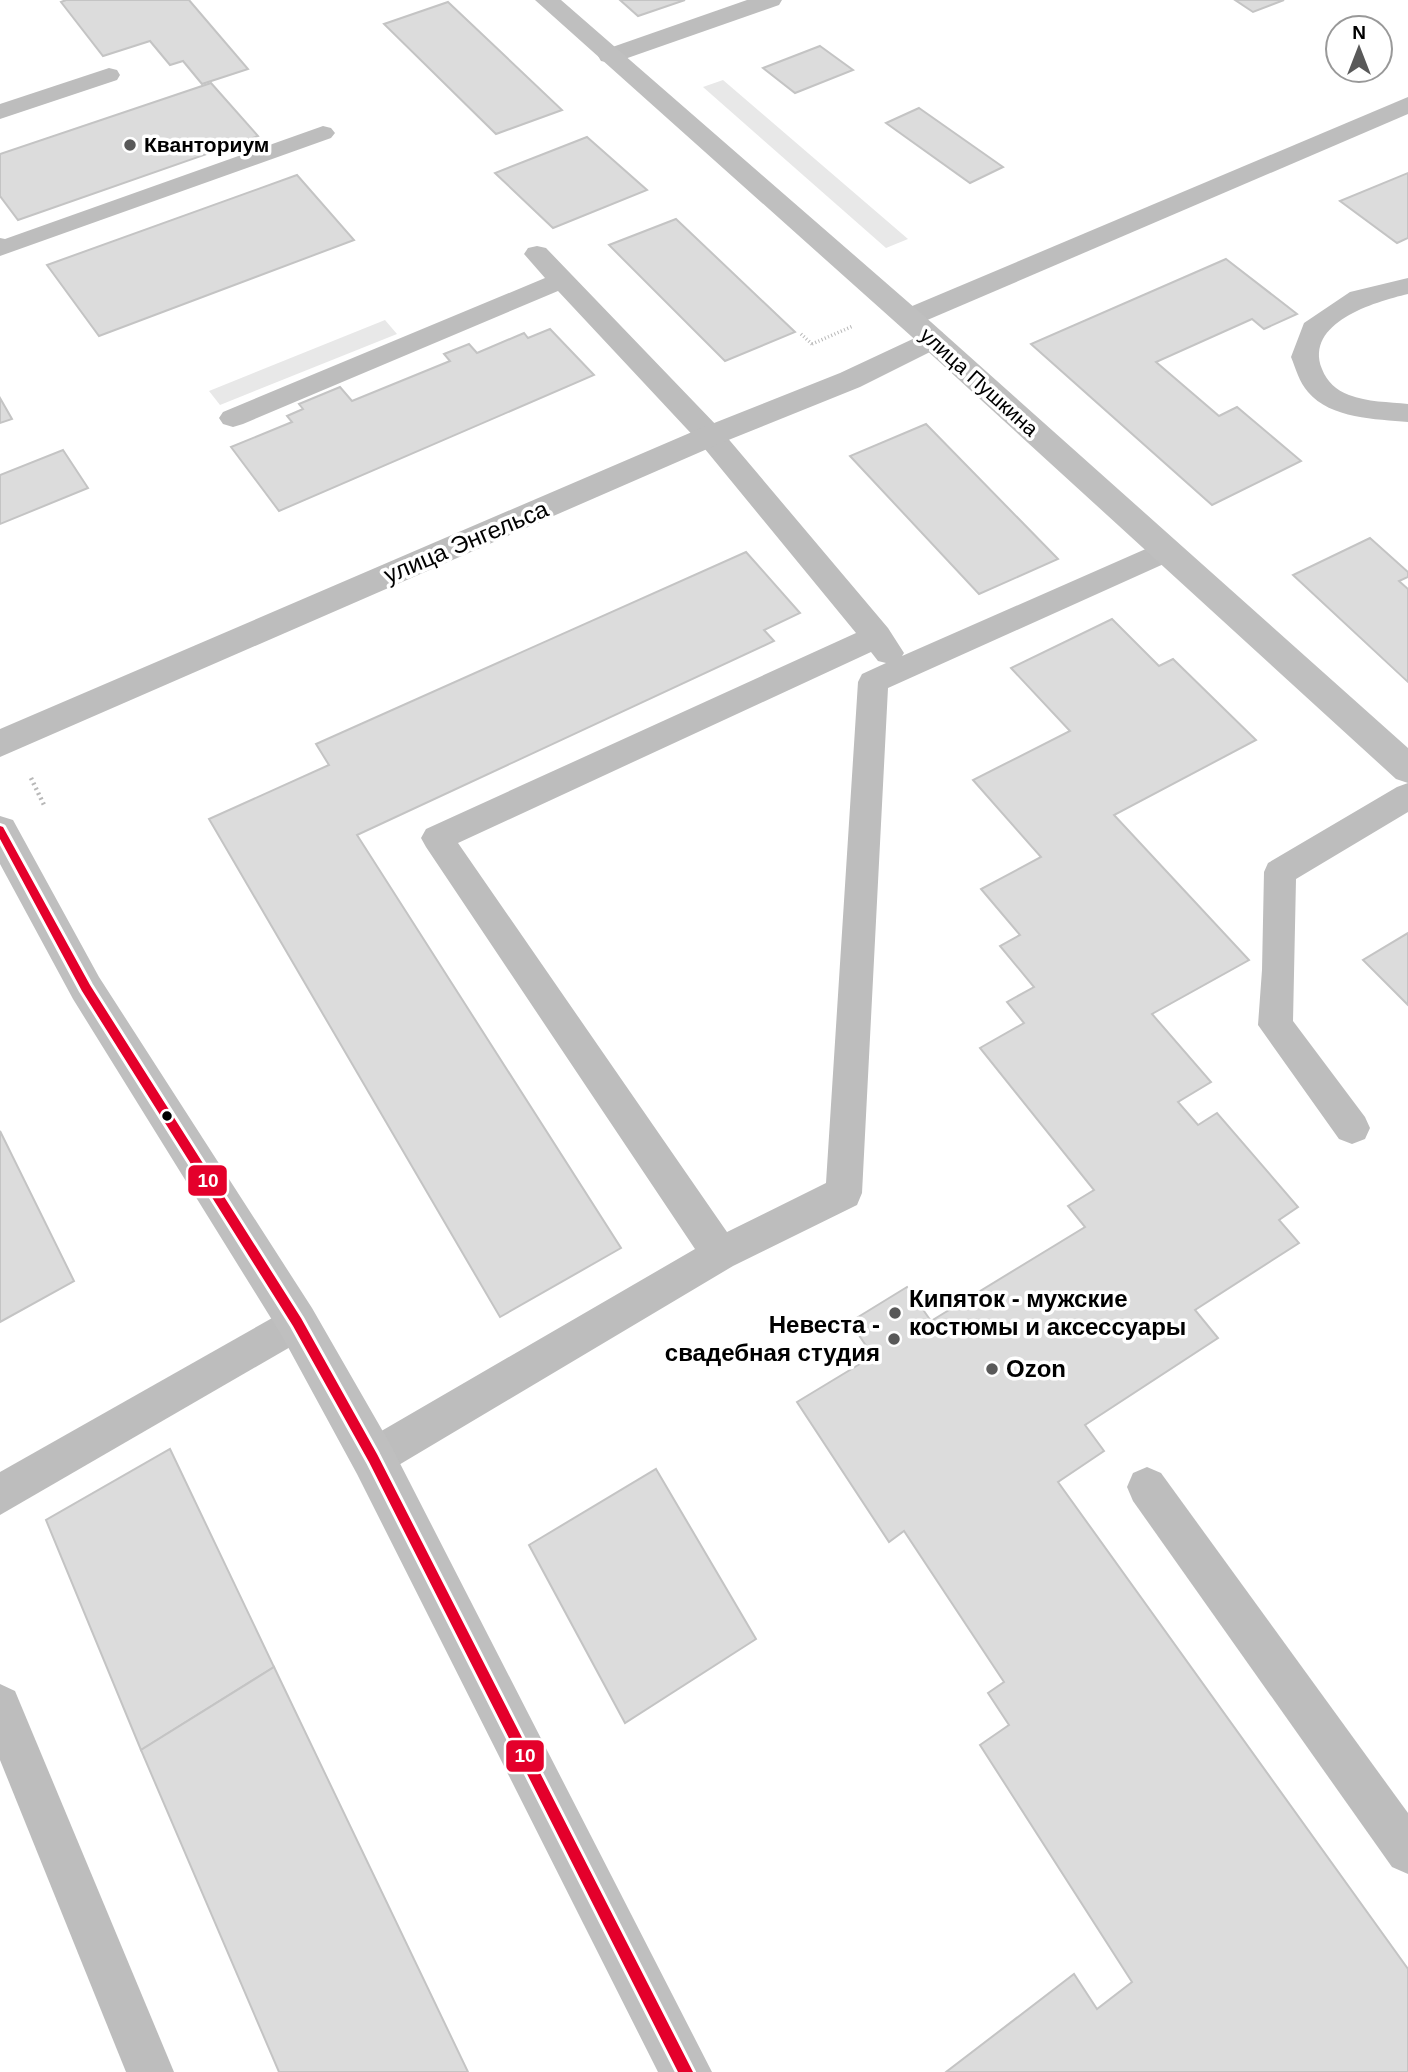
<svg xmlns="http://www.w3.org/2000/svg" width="1408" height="2072" viewBox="0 0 1408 2072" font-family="Arial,sans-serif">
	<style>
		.green { fill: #e8e8e8 }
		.building { fill: #dcdcdc; stroke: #c4c4c4; stroke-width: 2 }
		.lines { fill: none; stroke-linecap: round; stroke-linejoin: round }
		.path-far1 { stroke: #b8b8b8; stroke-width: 3.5; stroke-dasharray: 1 2.5; stroke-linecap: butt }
		.path { stroke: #b8b8b8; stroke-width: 4.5; stroke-dasharray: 2 3.5; stroke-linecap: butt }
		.service { fill: #bdbdbd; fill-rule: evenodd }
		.minor { fill: #bdbdbd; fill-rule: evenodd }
		.secondary { fill: #bfbfbf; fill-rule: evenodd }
		.bus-1-casing { stroke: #fff; stroke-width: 6 }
		.bus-1 { fill: #e4002b; fill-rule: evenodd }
		.poi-dot { fill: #595959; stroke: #fff; stroke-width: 2.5 }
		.bus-dot { fill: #000; stroke: #fff; stroke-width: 2.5 }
		.labels { text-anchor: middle; stroke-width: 7; stroke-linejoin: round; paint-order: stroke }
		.far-poi-label { font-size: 21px; font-weight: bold; fill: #000; stroke: #fff; text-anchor: start }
		.far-street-label { font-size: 21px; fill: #000; stroke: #fff }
		.street-label { font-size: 24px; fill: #000; stroke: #fff }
		.poi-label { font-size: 24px; font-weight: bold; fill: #000; stroke: #fff; text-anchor: start }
		.line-badge { stroke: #fff; stroke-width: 2.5 }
		.badge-label { font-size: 19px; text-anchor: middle; font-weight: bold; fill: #fff }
	</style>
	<rect width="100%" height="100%" fill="#fff"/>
	<g class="green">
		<polygon points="723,80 908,239 886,248 703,87"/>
		<polygon points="385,320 397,334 220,405 209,391"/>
	</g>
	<g class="building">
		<polygon points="66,0 189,0 248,69 202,84 183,61 170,65 150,41 103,56 61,2"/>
		<polygon points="620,0 685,0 638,16"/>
		<polygon points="1235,0 1284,0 1253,12"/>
		<polygon points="448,2 562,110 496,134 384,24"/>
		<polygon points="820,46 853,70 795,93 763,68"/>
		<polygon points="211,83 258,136 18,220 0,196 0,154"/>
		<polygon points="919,108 1003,167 970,183 886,123"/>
		<polygon points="587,137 647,190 553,228 495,173"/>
		<polygon points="1408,173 1408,238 1397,243 1340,201"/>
		<polygon points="297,175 354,240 99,336 47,265"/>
		<polygon points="676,219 795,332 725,361 609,245"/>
		<polygon points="1226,259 1297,314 1264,329 1252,319 1156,362 1219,416 1237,407 1301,461 1212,505 1031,344"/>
		<polygon points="550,329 594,375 279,511 231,447 292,422 287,416 303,409 299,404 340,387 352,401 450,361 444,354 469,344 477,353 524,333 528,338"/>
		<polygon points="0,398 12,419 0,423"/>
		<polygon points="926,424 1058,559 979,594 850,456"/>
		<polygon points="63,450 88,488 0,524 0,475"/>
		<polygon points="1370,538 1408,572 1408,577 1399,581 1408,589 1408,682 1293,575"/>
		<polygon points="746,552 800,613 764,630 774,641 357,835 621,1248 500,1317 209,819 329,765 316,744"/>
		<polygon points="1112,619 1159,666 1173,659 1256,740 1114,815 1249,960 1152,1014 1211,1082 1178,1102 1198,1125 1217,1113 1298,1207 1279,1220 1299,1243 1195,1310 1218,1338 1085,1425 1104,1451 1058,1482 1408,1969 1408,2072 946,2072 1074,1974 1097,2009 1132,1982 980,1745 1009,1725 988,1693 1004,1682 904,1531 889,1542 797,1402 873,1356 850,1322 907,1287 931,1321 1085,1227 1068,1206 1094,1190 980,1048 1024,1023 1007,1002 1034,987 1000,946 1020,935 981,889 1041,857 973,780 1070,731 1011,668"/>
		<polygon points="1408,933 1408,1005 1363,960"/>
		<polygon points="0,1131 74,1281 0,1322"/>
		<polygon points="170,1449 274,1667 141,1750 46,1520"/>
		<polygon points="656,1469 756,1639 625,1723 529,1545"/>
		<polygon points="274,1667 468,2072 279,2072 141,1750"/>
	</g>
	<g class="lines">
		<g class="path-far1">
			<polyline points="801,334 813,345"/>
			<polyline points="812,344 853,326"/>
		</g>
		<polyline class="path" points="31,778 44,805"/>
		<g class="service">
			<polygon points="109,68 117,70 120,75 117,80 0,119 0,104"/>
			<polygon points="323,126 331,128 335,133 331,138 0,256 0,238 5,239"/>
			<path d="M537,246l9,2 174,181 168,199 16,25 -2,3 255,-112 10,-3 10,3 4,7 -4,7 -289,130 -26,505 -5,12 -124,61 -346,206 -14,6 -14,-6 -6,-14 6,-14 336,-195 -269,-402 -5,-9 5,-9 430,-196 -156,-190 -142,-152 -315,133 -10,3 -10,-3 -4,-6 4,-6 322,-134 -21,-24 4,-6zM871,652l7,9 8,2 -24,11 -4,8 -32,501 -99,49 -269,-389z"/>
			<path d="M1408,278v16c-34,8 -104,29 -86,75 5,13 14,21 27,26 18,7 40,7 59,9v18c-32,-3 -77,-3 -100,-30 -9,-10 -12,-23 -17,-35l13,-34 46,-31z"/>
			<polygon points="1408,783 1408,812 1296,879 1293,1021 1365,1117 1370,1128 1365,1139 1352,1144 1339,1139 1258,1025 1262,970 1264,872 1268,863 1397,787"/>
			<polygon points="297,1304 311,1309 316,1322 311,1335 0,1515 0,1472"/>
			<polygon points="1147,1467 1161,1473 1408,1813 1408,1874 1392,1867 1133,1501 1127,1487 1133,1473"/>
			<polygon points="0,1684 15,1691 174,2072 126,2072 0,1760"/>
		</g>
		<g class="minor">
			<polygon points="747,0 782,0 779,5 619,61 610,63 601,61 598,56 601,51"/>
			<polygon points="1408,97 1408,114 918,324 908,327 898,324 894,318 898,312"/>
			<polygon points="932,330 942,332 946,339 942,346 860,387 721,443 0,757 0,729 699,429 840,373"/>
		</g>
		<g class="secondary">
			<polygon points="535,0 561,0 931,322 1408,748 1408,783 1396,779 911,336"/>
			<polygon points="0,816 13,820 99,977 312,1308 389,1442 712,2072 658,2072 357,1474 282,1336 73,999 0,864"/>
		</g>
		<defs>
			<polygon id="bus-1" points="0,826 3,827 90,985 301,1318 377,1454 693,2072 678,2072 369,1462 293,1326 82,991 0,839"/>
		</defs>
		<use href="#bus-1" class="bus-1-casing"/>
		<use href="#bus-1" class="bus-1"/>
	</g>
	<g class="poi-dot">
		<circle cx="130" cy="145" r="7"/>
		<circle cx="895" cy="1313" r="7"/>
		<circle cx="894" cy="1339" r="7"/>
		<circle cx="992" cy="1369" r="7"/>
	</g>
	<circle class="bus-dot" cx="167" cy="1116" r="6"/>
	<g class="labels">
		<g class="far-poi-label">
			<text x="144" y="152">Кванториум</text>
		</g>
		<g class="far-street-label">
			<text transform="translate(979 382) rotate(42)" y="7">улица Пушкина</text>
		</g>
		<g class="street-label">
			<text transform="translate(466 542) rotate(-23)" y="8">улица Энгельса</text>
		</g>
		<g class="poi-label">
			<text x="909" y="1307">Кипяток - мужские<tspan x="909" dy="28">костюмы и аксессуары</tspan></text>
			<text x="880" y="1333" text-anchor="end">Невеста -<tspan x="880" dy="28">свадебная студия</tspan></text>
			<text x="1006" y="1377">Ozon</text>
		</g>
	</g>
	<g class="line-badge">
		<rect x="187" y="1164" width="41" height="33" rx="7" fill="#e4002b"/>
		<rect x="505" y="1739" width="40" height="34" rx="7" fill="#e4002b"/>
	</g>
	<g class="badge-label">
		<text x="208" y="1187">10</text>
		<text x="525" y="1762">10</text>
	</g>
	<g transform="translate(1359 49)"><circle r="33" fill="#ffffff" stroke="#999999" stroke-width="2"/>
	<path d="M0-5L12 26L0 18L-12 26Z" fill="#595959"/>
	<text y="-10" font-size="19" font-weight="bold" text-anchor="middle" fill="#000000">N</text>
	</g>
</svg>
